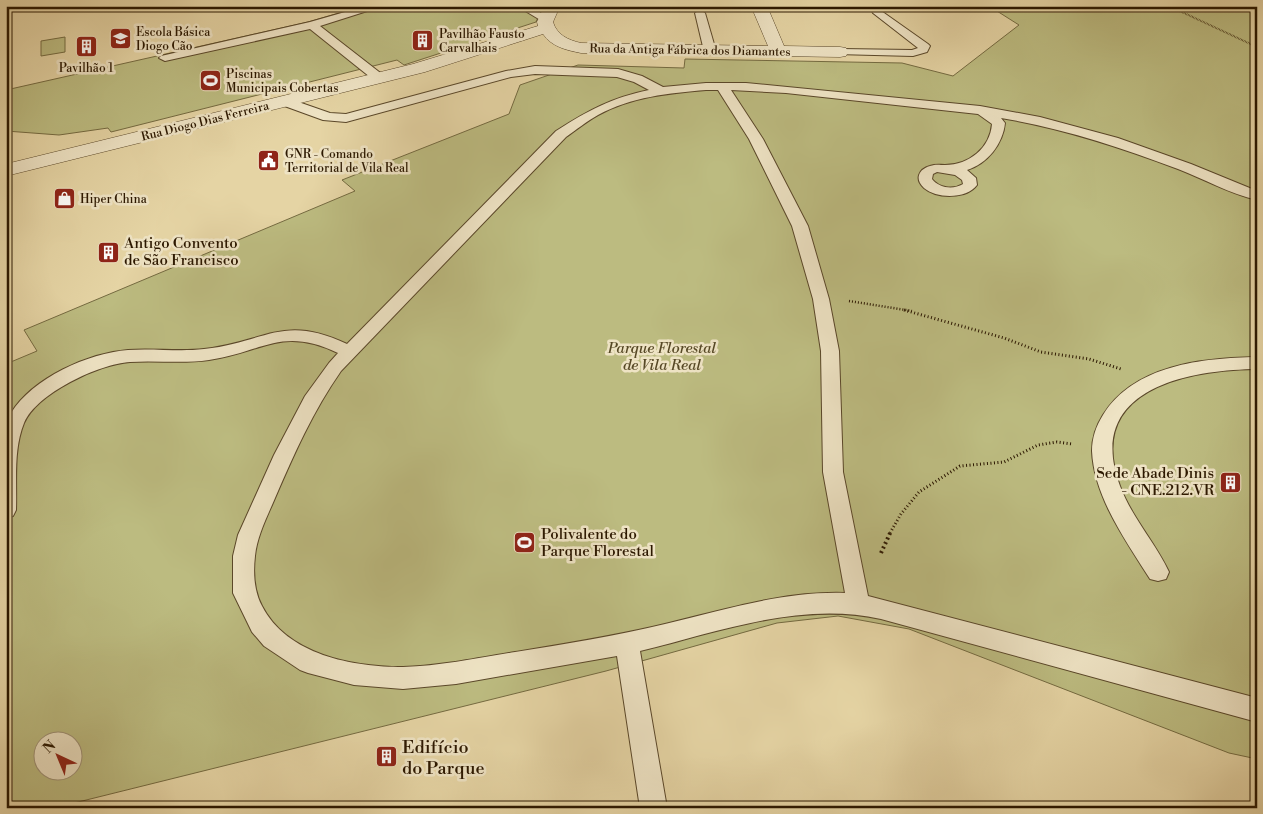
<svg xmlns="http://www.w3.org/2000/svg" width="1263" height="814" viewBox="0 0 1263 814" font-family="'Libre Bodoni',serif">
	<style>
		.green { fill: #bcbb80; stroke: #746a40; fill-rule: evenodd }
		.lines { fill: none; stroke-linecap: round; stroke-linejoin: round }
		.lane-casing { stroke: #5a4729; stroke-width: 2 }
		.street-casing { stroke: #5a4729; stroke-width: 1 }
		.path-far3 { stroke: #2c1800; stroke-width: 2; stroke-dasharray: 0.5 1; stroke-linecap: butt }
		.path-far2 { stroke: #2c1800; stroke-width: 2.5; stroke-dasharray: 1 2; stroke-linecap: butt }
		.path-far1 { stroke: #2c1800; stroke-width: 3; stroke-dasharray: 1 2.5; stroke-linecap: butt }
		.path { stroke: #2c1800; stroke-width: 4; stroke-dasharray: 2 3; stroke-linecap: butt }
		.lane { fill: #eee3c4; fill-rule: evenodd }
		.street { fill: #eee3c4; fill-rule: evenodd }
		.labels { text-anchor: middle; stroke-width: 5; stroke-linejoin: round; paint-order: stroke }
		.far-poi-label { font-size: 12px; fill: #2c1800; stroke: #eee3c4; text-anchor: start }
		.far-street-label { font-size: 12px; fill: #2c1800; stroke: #eee3c4 }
		.poi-label { font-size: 15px; fill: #2c1800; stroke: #eee3c4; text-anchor: start }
		.park-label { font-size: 15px; font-style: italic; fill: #574926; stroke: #eee3c4 }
		.near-poi-label { font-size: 18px; fill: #2c1800; stroke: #eee3c4; text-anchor: start }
	</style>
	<rect width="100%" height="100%" fill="#e5d4a4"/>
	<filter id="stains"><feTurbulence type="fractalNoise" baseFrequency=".004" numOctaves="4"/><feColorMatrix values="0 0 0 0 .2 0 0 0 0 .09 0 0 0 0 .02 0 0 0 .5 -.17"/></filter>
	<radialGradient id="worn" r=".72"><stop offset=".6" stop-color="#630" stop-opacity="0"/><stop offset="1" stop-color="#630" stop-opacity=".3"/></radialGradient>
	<g class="green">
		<polygon points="363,6 543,6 536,22 404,65 397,60 111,132 108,128 59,135 6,131 6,90 308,22"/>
		<path d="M989,6h268v753l-28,-6 -320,-124 -71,-13 -61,7 -171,48 -552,137h-48v-444l31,-13 -13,-21 331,-139 -13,-11 167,-66 11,-29 58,-20 106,3 1,-9 217,4 51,13 66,-51zM42,742h30v30h-30z"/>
		<polygon points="65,37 65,52 41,56 41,41"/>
	</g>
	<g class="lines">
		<defs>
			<g id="lane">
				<polygon points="366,6 383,6 320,26 383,75 385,78 383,81 375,81 310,29 165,61 159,58 161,56 310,22"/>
				<polygon points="517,6 530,6 551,19 550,21 542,21"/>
				<polygon points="877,8 928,44 930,46 927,52 913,56 836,54 834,52 840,49 912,50 918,48 873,13 872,11 873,9"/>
				<polygon points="700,10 705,13 716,51 714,53 706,53 704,51 695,13"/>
				<path d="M535,66l83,3 24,7 21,11 43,-4h40l234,23 60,11 78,21 73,26 66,27v9c-27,-6 -53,-21 -79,-31 -58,-22 -116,-41 -177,-51l4,5c-2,21 -18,41 -38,47l9,8 1,7c-10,14 -40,14 -53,3 -10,-9 -5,-19 6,-22 6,-2 9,-1 15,-1 24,0 45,-17 47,-41l-14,-10 -192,-21 -55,-3 32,49 45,87 21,73 10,52 4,121 25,124 389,102v24l-376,-103c-81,-18 -163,13 -241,32l27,157h-27l-23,-152 -161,28 -53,5 -49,-4 -46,-12 -8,-3 -36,-24 -12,-14 -19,-39v-37l5,-21 36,-80 31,-59 24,-33 9,-10c-56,-27 -75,-1 -129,7 -26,4 -53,0 -79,2 -31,2 -93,31 -106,61 -11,27 -7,59 -8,87l-3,6 -7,2c0,-22 -5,-89 5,-105 22,-35 77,-60 117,-63 25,-2 51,2 76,-1 61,-6 78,-36 143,-5l209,-213c33,-21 55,-33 93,-41l-15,-8 -17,-5 -82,-3 -24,3 -165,45 -23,-2 -44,-16 -2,-3 2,-3h8l43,15 16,1 160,-43zM706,90h12l31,49 43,87 21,73 8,52 2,121 22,121c-62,-2 -121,17 -180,31 -49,12 -100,20 -150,28 -37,6 -75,14 -112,15 -50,0 -116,-12 -141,-61 -8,-15 -9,-33 -7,-50 2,-20 12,-39 20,-58 19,-44 38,-87 66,-127l225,-234c10,-7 21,-16 32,-22 33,-18 71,-22 108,-25zM937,172l18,3 7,5 1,4c-10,6 -24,4 -31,-5l1,-5z"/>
				<path d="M1257,357v12c-72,1 -173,21 -137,117 12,32 35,56 49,86l-3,7 -8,2 -8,-2c-24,-38 -56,-82 -58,-128 0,-13 4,-25 11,-36 31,-50 99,-57 154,-58z"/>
			</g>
			<path id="street" d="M544,6h16l-7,16c4,13 15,18 28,21l187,3 -17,-40h16l17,40 56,1 6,1 2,4 -2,4 -6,1 -259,-4c-15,-3 -29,-6 -38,-19l-118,38 -419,104v-12l407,-100 125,-38 -1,-4z"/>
		</defs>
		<use href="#lane" class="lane-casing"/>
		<use href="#street" class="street-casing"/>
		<g class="path-far3">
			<polyline points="1169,6 1257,47"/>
			<polyline points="1254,6 1257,8"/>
		</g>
		<polyline class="path-far2" points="849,301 912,311"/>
		<g class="path-far1">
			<polyline points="904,310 1004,338 1041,352 1089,359 1121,369"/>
			<polyline points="890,533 901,514 919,492 960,466 1004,462 1038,445 1057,442 1072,444"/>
		</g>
		<polyline class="path" points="881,553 891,531"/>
		<use href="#lane" class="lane"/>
		<use href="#street" class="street"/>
	</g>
	<defs>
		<symbol id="school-square" viewBox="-11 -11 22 22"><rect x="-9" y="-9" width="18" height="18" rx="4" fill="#8f2418" stroke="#eee3c4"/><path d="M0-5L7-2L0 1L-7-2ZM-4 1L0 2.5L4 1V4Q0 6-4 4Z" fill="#fff"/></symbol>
		<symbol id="building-square" viewBox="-11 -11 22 22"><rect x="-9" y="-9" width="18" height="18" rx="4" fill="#8f2418" stroke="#eee3c4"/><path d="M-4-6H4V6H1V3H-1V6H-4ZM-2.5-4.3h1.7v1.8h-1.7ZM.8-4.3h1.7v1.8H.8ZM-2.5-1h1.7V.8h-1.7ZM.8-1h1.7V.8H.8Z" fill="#fff"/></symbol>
		<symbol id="stadium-square" viewBox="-11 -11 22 22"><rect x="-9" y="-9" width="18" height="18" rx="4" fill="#8f2418" stroke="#eee3c4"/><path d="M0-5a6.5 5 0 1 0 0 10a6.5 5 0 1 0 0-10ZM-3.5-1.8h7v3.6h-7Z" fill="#fff"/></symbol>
		<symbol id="civic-square" viewBox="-11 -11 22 22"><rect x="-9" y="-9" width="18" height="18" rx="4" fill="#8f2418" stroke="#eee3c4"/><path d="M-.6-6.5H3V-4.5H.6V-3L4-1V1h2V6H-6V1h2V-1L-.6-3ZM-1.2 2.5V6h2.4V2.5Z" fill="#fff"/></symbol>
		<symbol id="shop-square" viewBox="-11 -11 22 22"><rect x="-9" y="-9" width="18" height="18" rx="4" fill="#8f2418" stroke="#eee3c4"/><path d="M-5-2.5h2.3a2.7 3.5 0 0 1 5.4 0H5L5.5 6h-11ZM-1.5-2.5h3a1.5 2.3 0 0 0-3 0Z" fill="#fff"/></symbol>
	</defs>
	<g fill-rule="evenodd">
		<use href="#school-square" x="108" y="26" width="25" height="25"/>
		<use href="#building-square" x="410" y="28" width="25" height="25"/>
		<use href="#building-square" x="74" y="34" width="25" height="25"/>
		<use href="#stadium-square" x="198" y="68" width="25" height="25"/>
		<use href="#civic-square" x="256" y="148" width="25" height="25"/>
		<use href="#shop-square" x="52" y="186" width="25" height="25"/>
		<use href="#building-square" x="96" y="240" width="25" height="25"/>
		<use href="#building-square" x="1218" y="470" width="25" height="25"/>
		<use href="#stadium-square" x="512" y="530" width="25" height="25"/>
		<use href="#building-square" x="374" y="744" width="25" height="25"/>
	</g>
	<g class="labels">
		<g class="far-poi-label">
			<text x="136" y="36">Escola Básica<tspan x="136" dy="14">Diogo Cão</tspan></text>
			<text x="439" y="38">Pavilhão Fausto<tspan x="439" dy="14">Carvalhais</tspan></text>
			<text x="86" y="72" text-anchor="middle">Pavilhão 1</text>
			<text x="226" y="78">Piscinas<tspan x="226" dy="14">Municipais Cobertas</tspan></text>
			<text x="285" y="158">GNR - Comando<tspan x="285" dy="14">Territorial de Vila Real</tspan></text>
			<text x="80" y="203">Hiper China</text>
		</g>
		<g class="far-street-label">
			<text transform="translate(690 50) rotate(1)" y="4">Rua da Antiga Fábrica dos Diamantes</text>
			<text transform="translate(205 121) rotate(-14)" y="4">Rua Diogo Dias Ferreira</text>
		</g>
		<g class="poi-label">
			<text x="124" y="248">Antigo Convento<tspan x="124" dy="17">de São Francisco</tspan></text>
			<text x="1214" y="478" text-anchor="end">Sede Abade Dinis<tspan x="1214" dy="17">- CNE.212.VR</tspan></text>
			<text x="541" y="539">Polivalente do<tspan x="541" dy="17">Parque Florestal</tspan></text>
		</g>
		<g class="park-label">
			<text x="662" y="353">Parque Florestal<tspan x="662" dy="17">de Vila Real</tspan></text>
		</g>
		<g class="near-poi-label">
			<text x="402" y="753">Edifício<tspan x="402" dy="21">do Parque</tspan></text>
		</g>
	</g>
	<rect width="1263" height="814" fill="none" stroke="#e5d4a4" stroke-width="25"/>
	<rect x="8" y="8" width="1248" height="799" fill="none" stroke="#2c1800" stroke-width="2.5"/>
	<rect x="12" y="12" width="1238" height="789" fill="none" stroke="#2c1800"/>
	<g transform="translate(58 756) rotate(316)"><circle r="24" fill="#eee3c4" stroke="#a09276"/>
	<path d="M0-4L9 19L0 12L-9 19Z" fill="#8f2418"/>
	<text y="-8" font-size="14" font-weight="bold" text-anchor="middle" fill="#2c1800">N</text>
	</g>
	<rect width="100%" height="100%" filter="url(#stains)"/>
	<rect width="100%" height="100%" fill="url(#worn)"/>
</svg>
